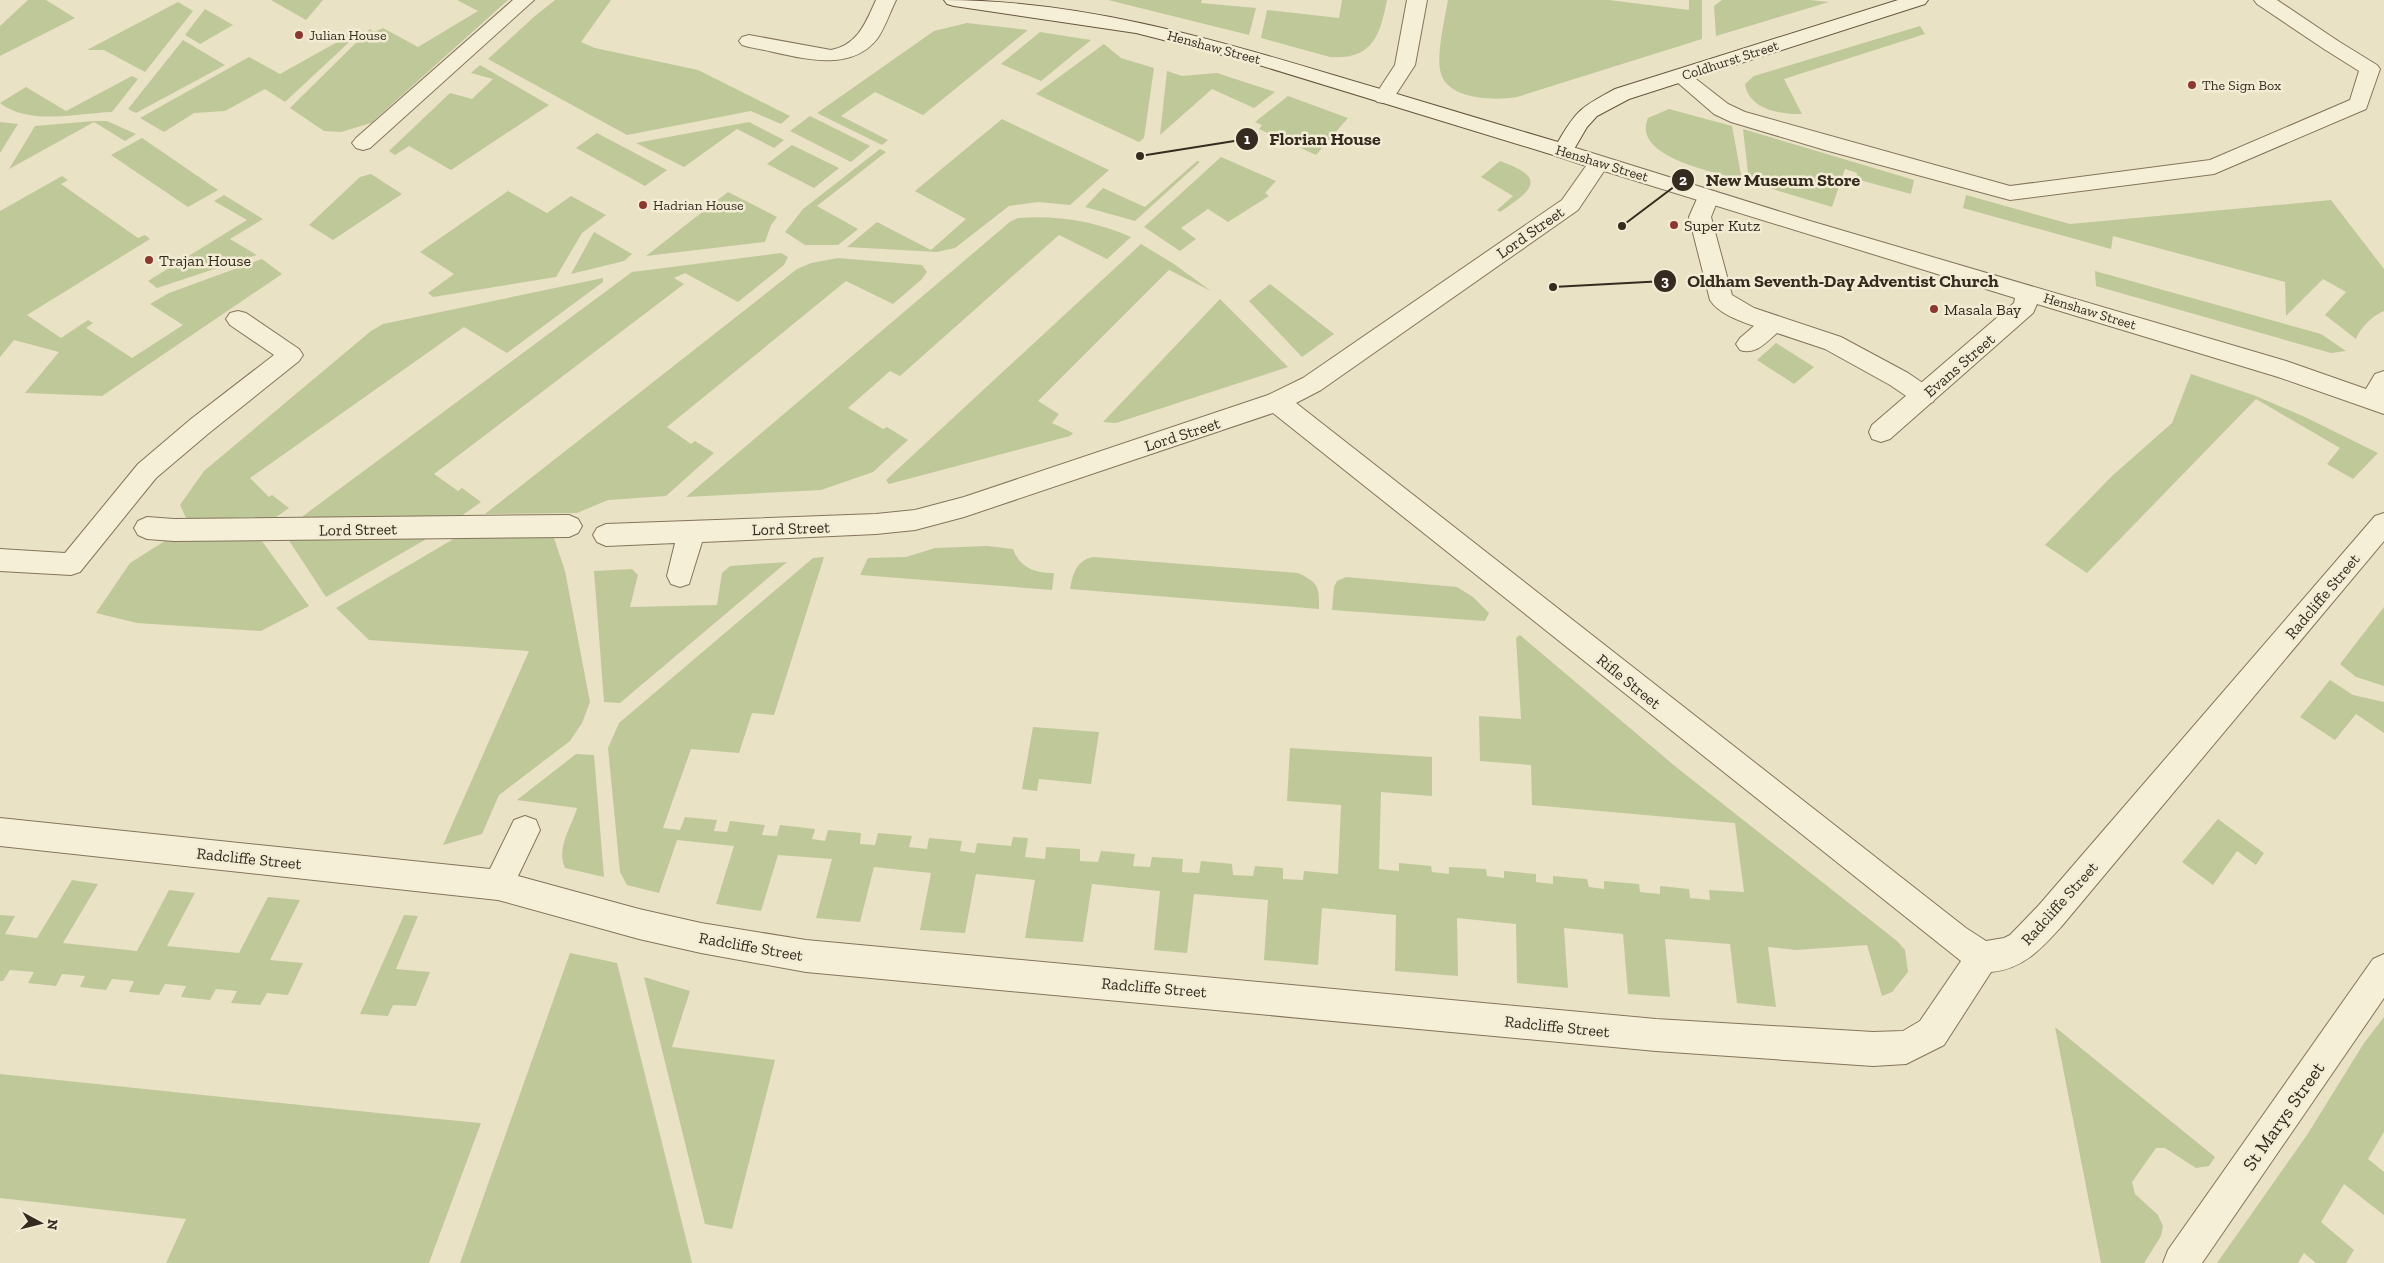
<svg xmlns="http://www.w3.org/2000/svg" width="2384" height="1263" viewBox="0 0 2384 1263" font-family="'Zilla Slab',serif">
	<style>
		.green { fill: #bfc899 }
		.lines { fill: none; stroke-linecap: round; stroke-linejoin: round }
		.lane-casing { stroke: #84745c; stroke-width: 2 }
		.street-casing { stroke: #84745c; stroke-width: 2 }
		.secondary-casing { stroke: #66553f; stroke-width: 2 }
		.lane { fill: #f6efd7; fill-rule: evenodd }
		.street { fill: #f6efd7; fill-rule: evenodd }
		.secondary { fill: #f6efd7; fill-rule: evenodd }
		.poi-dot { fill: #8e3731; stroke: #f3ecd4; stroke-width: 2 }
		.labels { text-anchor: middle; stroke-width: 5; stroke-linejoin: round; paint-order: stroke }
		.far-poi-label { font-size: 14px; fill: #352b1f; stroke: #f3ecd4; text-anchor: start }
		.far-street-label { font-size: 14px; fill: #352b1f; stroke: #f3ecd4 }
		.poi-label { font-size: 16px; fill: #352b1f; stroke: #f3ecd4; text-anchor: start }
		.street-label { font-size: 16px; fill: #352b1f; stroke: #f3ecd4 }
		.near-street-label { font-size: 19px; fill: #352b1f; stroke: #f3ecd4 }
		.leader { fill: none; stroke: #352b1f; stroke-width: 2 }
		.callout-dot { fill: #352b1f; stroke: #f3ecd4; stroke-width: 2 }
		.mark-label { font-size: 15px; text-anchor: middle; font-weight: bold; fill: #fff }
		.callout-label { font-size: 18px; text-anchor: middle; font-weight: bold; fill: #352b1f; stroke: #f3ecd4; stroke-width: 5; stroke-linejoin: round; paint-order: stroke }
	</style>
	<rect width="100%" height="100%" fill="#eae2c5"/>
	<g class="green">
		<polygon points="28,0 46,0 75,18 0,56 0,26"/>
		<polygon points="271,0 323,0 306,20"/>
		<polygon points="457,0 508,0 371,123 341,132 324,131 290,108 370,29 374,32 383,28 418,47 478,11"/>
		<polygon points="555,0 611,0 581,42 595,48 698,70 790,116 781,124 751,111 627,135 488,59 535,16"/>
		<polygon points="1108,0 1202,0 1201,3 1256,8 1249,35"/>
		<path d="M1342,0h45c-7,35 -14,60 -57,57l-69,-19 6,-28 72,8z"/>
		<path d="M1448,0h161l80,10v-10h13v39l-185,58c-23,4 -72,3 -77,-27 -3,-17 5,-53 8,-70z"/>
		<polygon points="1722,0 1810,0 1829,2 1716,36 1714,6"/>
		<polygon points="178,2 193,11 145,72 104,50 87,50"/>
		<polygon points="205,9 233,25 200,44 185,35"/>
		<polygon points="967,23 1028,30 923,115 875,92 841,116 888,140 882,145 817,113 934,31"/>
		<path d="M1920,26l5,8 -141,45 18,35c-22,0 -53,-4 -57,-30l9,-8z"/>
		<polygon points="357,31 360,32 285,102 265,89 225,111 194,113 164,132 140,118 249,57 280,74"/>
		<polygon points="1040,32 1091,40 1041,81 1001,64"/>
		<polygon points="183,40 225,65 136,113 128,109"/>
		<polygon points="1104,44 1121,58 1154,68 1144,138 1139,142 1036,94"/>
		<polygon points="480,65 549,105 451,170 409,146 395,155 389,151 450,93 472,99 493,79 471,73"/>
		<polygon points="1167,71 1182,76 1217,73 1275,92 1254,108 1212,89 1160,135"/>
		<path d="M132,76l6,3 -26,33c-35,1 -82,14 -112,-9l26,-16 40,24z"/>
		<polygon points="1288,96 1348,118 1316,155 1259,129 1262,125 1255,122"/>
		<path d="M1669,109l63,17 10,54c-25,-8 -111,-22 -94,-62z"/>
		<polygon points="810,116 870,146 851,162 790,131"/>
		<polygon points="1002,119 1109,170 1070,205 1038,202 1009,206 955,248 937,252 847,247 877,222 931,250 966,219 915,191"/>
		<polygon points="94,121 107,121 136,134 125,141 94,122 9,169 35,126"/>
		<polygon points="0,122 18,124 0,153"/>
		<polygon points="749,122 784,140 774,148 737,129 684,167 636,143"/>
		<polygon points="1743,129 1914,180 1911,194 1856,179 1857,173 1845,169 1832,207 1749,182"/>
		<polygon points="597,133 667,170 645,186 576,148"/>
		<polygon points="142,138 218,190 188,207 111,155"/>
		<polygon points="792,145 839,168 814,188 767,164"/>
		<polygon points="880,149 886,152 817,206 858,229 838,245 805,245 785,232 803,209"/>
		<polygon points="1221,157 1276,181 1265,193 1269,196 1228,222 1208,209 1181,228 1196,239 1180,251 1144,227"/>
		<polygon points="1197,161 1200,162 1135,221 1085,207 1103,188 1145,207"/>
		<path d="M1500,161c48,17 33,29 0,51l-3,-2 16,-14 -32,-19z"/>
		<polygon points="371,174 402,194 333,240 309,225 360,177"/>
		<polygon points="62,176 68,180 61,184 138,238 145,235 150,239 27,315 61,338 88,320 93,323 86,328 132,358 183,325 150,304 169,293 262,259 282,274 102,396 25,393 59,352 14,340 0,357 0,211"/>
		<polygon points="508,191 547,213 571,196 606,215 582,233 556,277 433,297 428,293 454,274 420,252"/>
		<polygon points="728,192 777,217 771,225 765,242 646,256"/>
		<polygon points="224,195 263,219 230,239 257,255 157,288 148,281 247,220 214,201"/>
		<path d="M1966,195l104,29 261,-24 53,69v42c-11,4 -24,17 -28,28l-31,-24 21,-23 -23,-13 -37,37 -1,-34 -172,-46 -2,13 -148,-41z"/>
		<path d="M1018,218c39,-3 77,3 113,19l-24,22 -48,-24 -159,141 -10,-5 -42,37 35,21 4,-2 21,13 -35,32 -52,18 -135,7 325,-276z"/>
		<polygon points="594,232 632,254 624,261 571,274"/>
		<polygon points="1141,244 1174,264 1211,291 1169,270 1038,401 1059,414 1052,423 1073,433 1070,436 889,484 886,480"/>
		<polygon points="781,253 788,257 784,265 738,302 685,273 674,278 684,284 434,474 458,491 462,488 481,502 460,517 299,519 632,272"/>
		<polygon points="838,258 922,265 927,272 921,280 893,304 846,281 667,427 691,444 695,441 714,453 666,496 608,500 577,513 485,514 797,269 811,263"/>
		<polygon points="2095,271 2321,334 2346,351 2331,353 2096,286"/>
		<polygon points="603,278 603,282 507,353 464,327 250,478 269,497 272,495 289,508 269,522 187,520 180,505 204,471 371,331 383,324"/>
		<polygon points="1270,284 1334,334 1302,357 1249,301"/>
		<polygon points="1220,299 1288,367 1116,423 1103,422"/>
		<polygon points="1776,343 1814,367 1794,384 1757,360"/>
		<polygon points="2191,374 2256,396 2305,417 2378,453 2353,479 2327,464 2340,448 2256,399 2087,573 2045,545 2112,476 2172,423"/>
		<polygon points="552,532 565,571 590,702 582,723 570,741 499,795 482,834 443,845 529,651 369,640 336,608 462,534"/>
		<polygon points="435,534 326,597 288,539"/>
		<polygon points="259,537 309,606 261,631 137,623 96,613 130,563 168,539"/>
		<path d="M987,546l26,3c7,19 22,24 41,24l-2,17 -192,-15 8,-17 38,-1 29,-9z"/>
		<polygon points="824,557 774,715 752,713 739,753 691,749 663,828 680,830 685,817 717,820 714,831 727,832 730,821 765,825 762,835 777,836 780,825 815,829 812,839 825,841 828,830 861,833 860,844 875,845 878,833 912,836 909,847 927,849 929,838 962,841 960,851 975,853 977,843 1011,846 1013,837 1028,838 1025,857 1045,859 1046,847 1080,849 1080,861 1098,862 1101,851 1135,854 1133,866 1150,867 1152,857 1183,859 1182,872 1199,873 1201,861 1232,864 1233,875 1253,876 1255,866 1283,868 1283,879 1303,880 1304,871 1338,874 1341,805 1287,801 1290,748 1432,757 1432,796 1381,792 1379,869 1399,871 1399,863 1431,866 1432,872 1449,874 1449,867 1486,869 1487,876 1504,878 1504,871 1536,874 1536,882 1553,884 1553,876 1587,879 1589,887 1604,889 1604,881 1639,884 1640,892 1660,894 1660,886 1689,889 1690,898 1710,900 1709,890 1744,892 1735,823 1532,805 1531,765 1480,761 1479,716 1521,719 1516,638 1520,635 1676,767 1897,941 1905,950 1908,972 1892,992 1882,996 1867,945 1796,950 1768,947 1776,1007 1737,1003 1730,944 1665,939 1670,997 1628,994 1623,934 1564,928 1568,988 1517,983 1516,924 1457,918 1458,976 1395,971 1396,915 1322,908 1318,965 1264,960 1268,900 1194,894 1187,953 1154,950 1160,891 1092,884 1083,942 1025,938 1035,880 976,874 965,933 920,930 931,873 874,867 860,922 816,918 832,859 778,855 761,911 716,904 734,846 677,840 659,893 627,885 620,872 608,748 619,723 813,558"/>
		<path d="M1093,557l205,16c21,10 21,14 21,36l-249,-20c3,-16 6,-28 23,-32z"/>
		<polygon points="787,562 620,703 604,702 594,571 632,569 638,575 630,607 717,605 722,573 730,566"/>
		<polygon points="1346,577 1457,587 1473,597 1489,613 1485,621 1332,610 1334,587 1337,581"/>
		<polygon points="2384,607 2384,686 2356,677 2340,664"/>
		<polygon points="2330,680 2353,695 2384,702 2384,733 2356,714 2335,740 2300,717"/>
		<polygon points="1033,727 1099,732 1091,784 1039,779 1037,791 1022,789"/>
		<path d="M576,754l18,1 10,122 -39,-9c-9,-20 6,-40 12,-60l-60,-8z"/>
		<polygon points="2218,819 2264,853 2256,865 2237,851 2213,885 2182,862"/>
		<polygon points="72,880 98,884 63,943 137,951 169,890 195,893 167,946 239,953 268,897 300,900 270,960 303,963 288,995 267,993 260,1005 231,1003 237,991 216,989 210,1000 181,997 186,986 165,984 159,995 129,992 134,981 112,979 106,990 80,987 85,976 62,974 56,986 28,983 34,972 10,970 3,981 0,981 0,915 15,916 5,934 37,938"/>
		<polygon points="404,915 418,916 396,969 430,972 416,1006 393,1005 388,1016 360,1014"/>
		<polygon points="570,953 617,963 692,1263 460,1263"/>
		<polygon points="644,977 690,991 672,1047 775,1060 732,1229 705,1224"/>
		<polygon points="2384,1017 2384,1132 2368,1159 2384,1172 2384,1215 2344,1184 2321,1222 2354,1250 2346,1263 2316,1263 2304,1253 2298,1263 2217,1263 2307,1135 2364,1043"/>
		<polygon points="2055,1027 2215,1157 2209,1166 2196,1168 2165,1148 2156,1148 2132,1182 2135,1194 2158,1215 2163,1226 2161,1236 2144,1263 2101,1263"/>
		<polygon points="0,1074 427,1118 481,1123 429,1263 166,1263 186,1219 0,1198"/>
	</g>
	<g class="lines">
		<defs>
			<g id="lane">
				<polygon points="513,0 534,0 370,148 363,150 356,148 352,143 356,138"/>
				<path d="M876,0h20c-6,12 -11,28 -19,39 -30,38 -87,15 -128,8l-7,-2 -3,-4 3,-4 7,-2 82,15c27,-5 35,-28 45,-50z"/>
				<polygon points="2331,39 2338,41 2377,65 2380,69 2366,109 2214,174 2010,200 1825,150 1731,122 1714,114 1670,76 1673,72 1680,70 1687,72 1728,104 1745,112 2010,186 2210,160 2350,100 2359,71 2324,49 2321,45 2324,41"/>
				<path d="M1708,190l8,2 3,5 -8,20 21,78 22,13 87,29 67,36 25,17 3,6 -3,6 -9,3 -9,-3 -25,-17 -65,-36 -48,-16c-12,10 -21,22 -37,17l-4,-6 4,-6 14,-12c-14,-5 -35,-12 -44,-26l-21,-83 11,-25z"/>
				<polygon points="238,311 246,313 299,349 303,355 299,361 209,433 156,478 80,572 71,575 0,571 0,549 65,553 138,464 191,419 274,355 230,325 226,319 230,313"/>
			</g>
			<g id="street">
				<polygon points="1407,0 1427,0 1415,65 1391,102 1384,103 1377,102 1374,97 1395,65"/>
				<polygon points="2254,0 2277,0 2338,41 2341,45 2338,49 2331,51 2324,49 2257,4"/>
				<path d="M1563,144l247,77 476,140 80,28 9,-15 9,-3v43l-106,-37 -241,-73 -4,9 -143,126 -9,3 -9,-3 -3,-7 3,-7 142,-122 1,-5 -411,-127 -26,39 -257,180 -25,13 670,525 20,13 18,-3 6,-3 29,-30 336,-389 9,-3v28l-323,386c-20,22 -38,42 -70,45l-47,73 -38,19 -33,2 -217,-15 -850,-79 -105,-19 -62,-14 -141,-39 -498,-54v-28l490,51 24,-49 11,-4 11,4 4,10 -22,46 121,33 62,14 105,17 850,79 217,13 30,-1 17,-10 41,-60 -688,-548 -309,104 -49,13 -39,4 -174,8 -13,42 -9,3 -9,-3 -4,-8 8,-33 -69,3 -9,-4 -4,-7 4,-7 9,-4 270,-10 39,-4 49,-13 304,-102 35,-17 259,-178 24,-34 -30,-10 -4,-5 4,-5z"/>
				<polygon points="569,515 578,519 582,526 578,533 569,537 174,541 147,539 138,535 134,528 138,521 147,517 174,519"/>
				<polygon points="2384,954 2384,998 2202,1263 2163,1263 2168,1250 2373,959"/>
			</g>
			<path id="secondary" d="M944,0c133,0 263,37 389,75 75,22 150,45 225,67 19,-33 24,-35 57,-53l283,-89h30l-3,4 -296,95 -32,17 -10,11 -17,29 -7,2 -317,-97 -110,-28 -182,-27 -7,-2z"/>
		</defs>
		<use href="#lane" class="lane-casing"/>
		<use href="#street" class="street-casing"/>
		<use href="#secondary" class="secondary-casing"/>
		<use href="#lane" class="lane"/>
		<use href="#street" class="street"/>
		<use href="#secondary" class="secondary"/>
	</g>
	<g class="poi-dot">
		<circle cx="299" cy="35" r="5"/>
		<circle cx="2192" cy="85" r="5"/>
		<circle cx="643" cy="205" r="5"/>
		<circle cx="1674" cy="225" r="5"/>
		<circle cx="149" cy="260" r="5"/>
		<circle cx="1934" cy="309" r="5"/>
	</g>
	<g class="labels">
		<g class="far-poi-label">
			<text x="309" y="40">Julian House</text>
			<text x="2202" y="90">The Sign Box</text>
			<text x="653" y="210">Hadrian House</text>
		</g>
		<g class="far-street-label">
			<text transform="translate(1214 47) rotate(15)" y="5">Henshaw Street</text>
			<text transform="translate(1730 60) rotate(-18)" y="5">Coldhurst Street</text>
			<text transform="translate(1602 163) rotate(17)" y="5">Henshaw Street</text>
			<text transform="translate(2090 311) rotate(17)" y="5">Henshaw Street</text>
		</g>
		<g class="poi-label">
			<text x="1684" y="231">Super Kutz</text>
			<text x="159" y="266">Trajan House</text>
			<text x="1944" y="315">Masala Bay</text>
		</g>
		<g class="street-label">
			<text transform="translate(1530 232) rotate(-35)" y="6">Lord Street</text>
			<text transform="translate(1959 365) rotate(-41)" y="6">Evans Street</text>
			<text transform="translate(1182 434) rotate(-18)" y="6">Lord Street</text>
			<text transform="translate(791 528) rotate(-2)" y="6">Lord Street</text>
			<text transform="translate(358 529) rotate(-1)" y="6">Lord Street</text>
			<text transform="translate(2322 596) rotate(-50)" y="6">Radcliffe Street</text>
			<text transform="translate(1629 681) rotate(39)" y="6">Rifle Street</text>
			<text transform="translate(249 858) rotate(6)" y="6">Radcliffe Street</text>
			<text transform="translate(2059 903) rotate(-48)" y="6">Radcliffe Street</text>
			<text transform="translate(751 946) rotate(10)" y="6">Radcliffe Street</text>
			<text transform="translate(1154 987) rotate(5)" y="6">Radcliffe Street</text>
			<text transform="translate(1557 1026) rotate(6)" y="6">Radcliffe Street</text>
		</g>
		<g class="near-street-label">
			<text transform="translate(2283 1116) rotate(-55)" y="7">St Marys Street</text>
		</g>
	</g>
	<path class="leader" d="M1140 156L1247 139M1622 226L1683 180M1553 287L1665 281"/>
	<g class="callout-dot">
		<circle cx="1140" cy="156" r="5"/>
		<circle cx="1622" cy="226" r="5"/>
		<circle cx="1553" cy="287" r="5"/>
		<circle cx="1247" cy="139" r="12"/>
		<circle cx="1683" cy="180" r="12"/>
		<circle cx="1665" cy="281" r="12"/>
	</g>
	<g class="mark-label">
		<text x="1247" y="144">1</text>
		<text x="1683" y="185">2</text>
		<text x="1665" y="286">3</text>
	</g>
	<g class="callout-label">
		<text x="1325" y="145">Florian House</text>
		<text x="1783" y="186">New Museum Store</text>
		<text x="1843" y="287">Oldham Seventh-Day Adventist Church</text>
	</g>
	<g transform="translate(40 1223) rotate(97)" stroke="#f3ecd4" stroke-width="4" paint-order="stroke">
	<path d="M0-4L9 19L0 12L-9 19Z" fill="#352b1f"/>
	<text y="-8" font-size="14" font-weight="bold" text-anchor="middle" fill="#352b1f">N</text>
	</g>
</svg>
